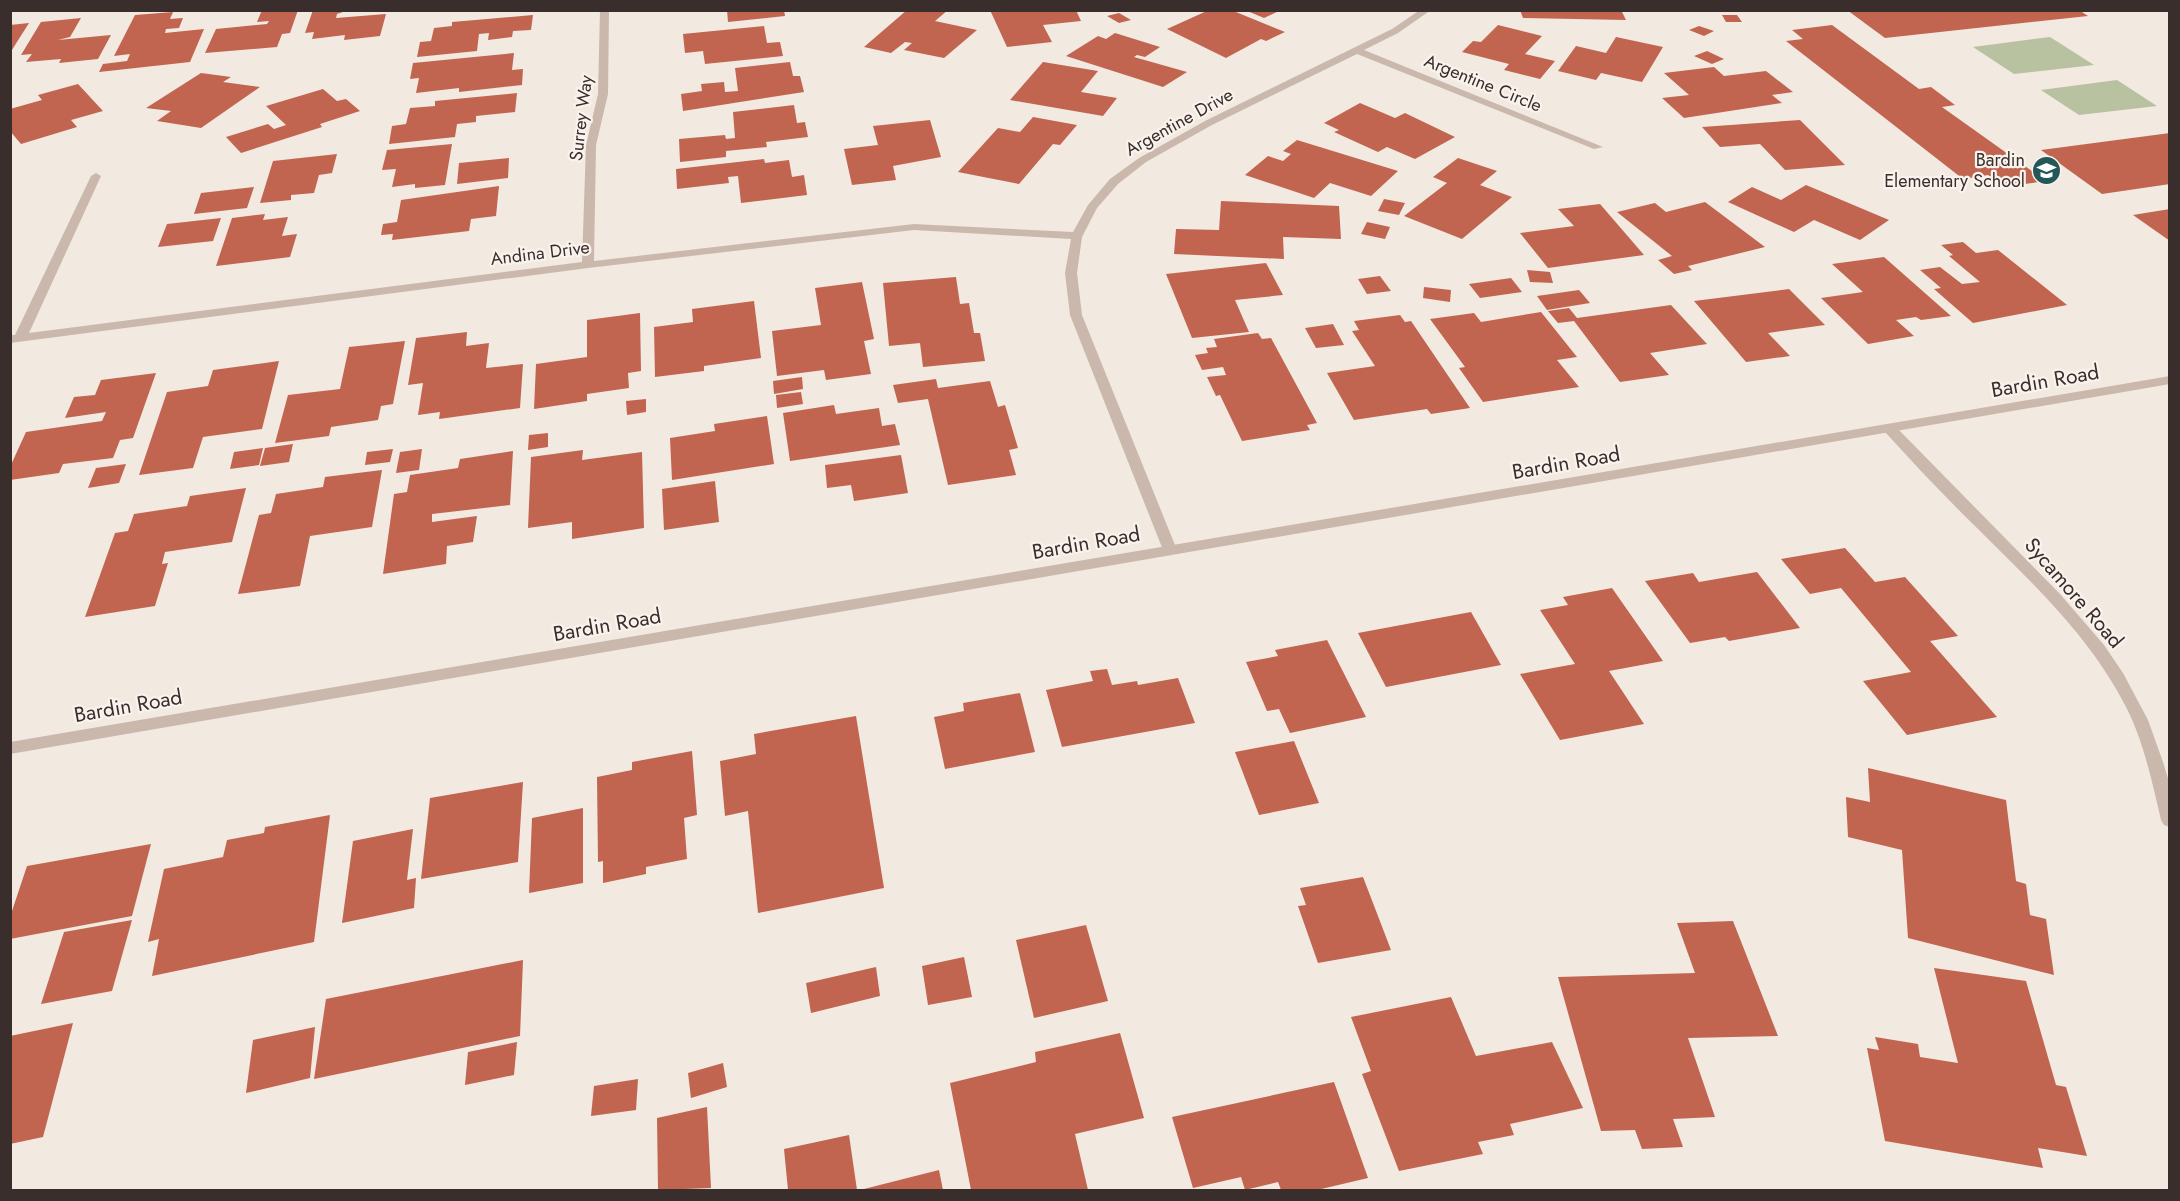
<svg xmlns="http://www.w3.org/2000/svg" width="2180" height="1201" viewBox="0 0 2180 1201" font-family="Jost,sans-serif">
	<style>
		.green { fill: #b8c1a0 }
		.building { fill: #c16550 }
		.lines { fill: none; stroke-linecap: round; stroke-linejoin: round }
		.minor { fill: #cab8ac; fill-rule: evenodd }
		.tertiary { fill: #cab8ac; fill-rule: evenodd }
		.labels { text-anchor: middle; stroke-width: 4.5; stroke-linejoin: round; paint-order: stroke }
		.far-street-label { font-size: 18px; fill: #392e2b; stroke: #faf3ed }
		.far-poi-label { font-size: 18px; fill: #392e2b; stroke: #faf3ed; text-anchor: end }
		.street-label { font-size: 21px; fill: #392e2b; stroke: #faf3ed }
	</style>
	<rect width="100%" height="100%" fill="#f2e9e0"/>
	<g class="green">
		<polygon points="2050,37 2094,65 2014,74 1973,47"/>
		<polygon points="2117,80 2157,106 2079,115 2041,90"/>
	</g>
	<g class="building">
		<polygon points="262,10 298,10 290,33 282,34 277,47 205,53 216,29 267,24 269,21 257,22"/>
		<polygon points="313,10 349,10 337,14 336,18 386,14 380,36 344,40 345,35 312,39 314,32 305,33"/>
		<polygon points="727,10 784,10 785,16 728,22"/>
		<polygon points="907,10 948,10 935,21 977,30 944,58 904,50 912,43 905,42 891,53 864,47"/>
		<polygon points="990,10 1076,10 1081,21 1043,25 1052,42 1007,47"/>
		<polygon points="1209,10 1231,10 1285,32 1266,41 1261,39 1226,58 1167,29"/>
		<polygon points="1245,10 1281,10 1264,18"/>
		<polygon points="1520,10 1621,10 1626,20 1523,18"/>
		<polygon points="1847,10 2079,10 2088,16 1885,38"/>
		<polygon points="173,12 170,19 183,18 179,28 166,29 165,33 204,29 190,62 99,72 103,64 127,61 130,54 114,56 135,15"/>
		<polygon points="1119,13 1131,20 1119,23 1107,16"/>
		<polygon points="533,15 531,30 513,31 512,37 488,40 489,33 479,34 477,51 417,57 420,42 431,41 434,28 452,26 452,22"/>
		<polygon points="1722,15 1737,15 1742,22 1726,22"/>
		<polygon points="81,18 70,37 58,40 111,35 98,59 59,63 61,59 26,62 32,54 21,55 41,22"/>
		<polygon points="29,23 10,53 10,25"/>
		<polygon points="1498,25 1542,36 1525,54 1555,61 1540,79 1504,70 1509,64 1462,52 1473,41 1481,42"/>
		<polygon points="1832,25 1919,89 1931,87 1955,105 1942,107 2046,181 2002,187 1988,175 1963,179 1786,41 1803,39 1792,30"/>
		<polygon points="764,26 767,43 780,42 783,56 705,64 703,51 685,53 683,34"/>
		<polygon points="1699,26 1714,31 1704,36 1689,30"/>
		<polygon points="1115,33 1160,47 1145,57 1137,55 1134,57 1187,72 1163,87 1066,56 1098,36 1106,39"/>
		<polygon points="1616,37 1663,47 1642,82 1601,73 1596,80 1558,71 1576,46 1606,53"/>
		<polygon points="1707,51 1724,59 1712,64 1694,56"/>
		<polygon points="514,53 512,70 523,69 522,85 459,92 459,88 416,93 419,78 410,79 413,63"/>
		<polygon points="790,62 793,76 800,76 804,92 683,111 681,94 702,91 701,84 724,82 725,92 738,91 735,68"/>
		<polygon points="1043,62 1098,71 1081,92 1117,98 1103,116 1010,100"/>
		<polygon points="1714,67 1724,76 1766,71 1793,92 1772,95 1782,103 1684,118 1662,98 1689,95 1664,73"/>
		<polygon points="201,73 231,77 223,82 260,87 201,128 157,121 171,111 146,108"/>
		<polygon points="78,84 103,111 71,120 77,127 21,144 10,131 10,109 42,100 38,95"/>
		<polygon points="323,89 337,101 346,99 360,111 320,124 322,127 241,153 226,137 268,124 274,129 286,125 266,106"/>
		<polygon points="517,93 515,112 476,116 476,122 457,124 455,137 389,144 392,126 406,124 410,108 435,106 435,101"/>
		<polygon points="1360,103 1395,118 1405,113 1455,137 1415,159 1387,147 1378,152 1334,132 1339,130 1324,123"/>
		<polygon points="794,105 797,123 805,122 808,137 766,142 767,147 726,151 726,157 680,162 679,139 725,135 726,139 735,138 733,112"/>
		<polygon points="1033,117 1077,125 1060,145 1053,144 1019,184 958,172 998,128 1020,132"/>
		<polygon points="930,120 941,157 893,166 896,180 852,185 844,149 878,145 873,126"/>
		<polygon points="1800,120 1845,165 1785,170 1760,144 1720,147 1702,127"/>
		<polygon points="2170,133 2170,184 2102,194 2041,150"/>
		<polygon points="1297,140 1398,171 1371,196 1330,183 1314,198 1245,175 1268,156 1283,161 1291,154 1283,151"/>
		<polygon points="452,144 445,185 415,188 415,184 392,187 396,169 382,170 387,150"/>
		<polygon points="337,154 332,173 319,175 314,193 291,195 291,200 260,203 273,161"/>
		<polygon points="509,158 508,178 457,184 459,163"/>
		<polygon points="1458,158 1497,171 1480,185 1512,197 1462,239 1404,216 1447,183 1433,177"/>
		<polygon points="764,159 765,163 789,160 792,177 804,175 807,195 741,203 738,176 728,177 729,183 677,189 676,169"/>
		<polygon points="1806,185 1889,220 1860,240 1814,220 1794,232 1728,202 1752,187 1781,200"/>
		<polygon points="499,186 496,216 471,219 469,231 392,240 393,234 381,235 383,224 397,222 401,200"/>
		<polygon points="254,187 247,208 194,214 201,193"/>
		<polygon points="1384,199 1405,203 1399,215 1378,211"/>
		<polygon points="1221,201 1339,206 1341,239 1283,237 1284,259 1174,254 1176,229 1219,230"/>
		<polygon points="1705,202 1765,247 1688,266 1692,270 1674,274 1658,260 1672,256 1617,212 1655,203 1666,212"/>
		<polygon points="1600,204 1644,255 1548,268 1520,233 1574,226 1558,209"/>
		<polygon points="2170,209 2170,241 2133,215"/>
		<polygon points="265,214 263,220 288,217 282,236 297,234 290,257 216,266 232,218"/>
		<polygon points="221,218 213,241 158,247 167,224"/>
		<polygon points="1367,222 1390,227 1385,239 1361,234"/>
		<polygon points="1963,242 1976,253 1998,250 2067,305 1973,323 1934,289 1941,288 1920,270 1940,267 1962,284 1980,282 1949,256 1953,255 1941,245"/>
		<polygon points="1884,257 1951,316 1921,320 1916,317 1896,320 1914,336 1868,344 1821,298 1863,292 1832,264"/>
		<polygon points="1266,263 1283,295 1235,300 1249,332 1192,338 1166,274"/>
		<polygon points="1527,270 1550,272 1553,283 1530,282"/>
		<polygon points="1380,276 1391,291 1367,294 1358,279"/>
		<polygon points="956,277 960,304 969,303 974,333 980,333 985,361 923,367 920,343 889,346 883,283"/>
		<polygon points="1511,278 1522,292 1480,298 1469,284"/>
		<polygon points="862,282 874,339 864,341 871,374 826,380 824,370 777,376 772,331 821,325 815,288"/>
		<polygon points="1424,287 1451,290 1450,302 1423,298"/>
		<polygon points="1789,289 1825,325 1768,333 1790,356 1746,362 1694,301"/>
		<polygon points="1579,290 1590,303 1547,310 1537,296"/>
		<polygon points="754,301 761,358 704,366 704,371 655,377 654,327 693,322 692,309"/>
		<polygon points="1671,305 1707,344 1650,353 1669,375 1620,382 1574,321 1558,323 1548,311 1569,308 1577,318"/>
		<polygon points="1541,312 1577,357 1557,360 1579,387 1483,402 1459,368 1465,367 1430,319 1474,313 1481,322"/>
		<polygon points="640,313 641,371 628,373 629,388 587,394 587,401 534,409 536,364 587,357 587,320"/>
		<polygon points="1400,315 1405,322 1411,321 1470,408 1431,414 1427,409 1354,420 1327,373 1375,366 1352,331 1359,330 1354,321"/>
		<polygon points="1333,324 1344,345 1316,348 1305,328"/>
		<polygon points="467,332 466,346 489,343 486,368 523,364 520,408 439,419 440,412 418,415 423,383 408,385 416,338"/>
		<polygon points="1258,333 1262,339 1271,338 1317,423 1307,425 1310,430 1242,441 1220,395 1216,396 1207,377 1226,375 1223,367 1202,370 1195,355 1208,353 1206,348 1217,347 1214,339"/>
		<polygon points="405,341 393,404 381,406 378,420 331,427 329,436 275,443 288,395 340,389 349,347"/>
		<polygon points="279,361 262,429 203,437 193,468 139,475 167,392 208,386 213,370"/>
		<polygon points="156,373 133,438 120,440 113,458 63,464 59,473 10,480 10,467 26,432 102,421 106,412 65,418 74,397 95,395 101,380"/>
		<polygon points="802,377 803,389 774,394 773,381"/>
		<polygon points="936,379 938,388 990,381 998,407 1005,405 1018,448 1009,450 1016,475 948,485 928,399 898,403 893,385"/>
		<polygon points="801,392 803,404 777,408 776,395"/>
		<polygon points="646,399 646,412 627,415 626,401"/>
		<polygon points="834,405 836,414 879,408 882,426 895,424 900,445 790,461 783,413"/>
		<polygon points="767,416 774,464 672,480 670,438 715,431 714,424"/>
		<polygon points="548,433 548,447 528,450 529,435"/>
		<polygon points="293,444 289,462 260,466 265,448"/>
		<polygon points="263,448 259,465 230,469 234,452"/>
		<polygon points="393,449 390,462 365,465 367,452"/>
		<polygon points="422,449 419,470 396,473 400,452"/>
		<polygon points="583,450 582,460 642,452 644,528 572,539 572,522 528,528 531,457"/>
		<polygon points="513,451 510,505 432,514 432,522 477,516 473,542 447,546 446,564 383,574 394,494 407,492 410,475 458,468 460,459"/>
		<polygon points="901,455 908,493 854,501 851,485 827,488 825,465"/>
		<polygon points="126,464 119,483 88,488 96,468"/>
		<polygon points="382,470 372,527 310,536 300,586 238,594 259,515 271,513 276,494 323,487 325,477"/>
		<polygon points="715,481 719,522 664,530 662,489"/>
		<polygon points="246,488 232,542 165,552 162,564 168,563 155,606 85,617 115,533 128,531 134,514 187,506 190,496"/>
		<polygon points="1845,548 1875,582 1905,577 1958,636 1930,641 1997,717 1907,735 1863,681 1911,672 1841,588 1810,594 1781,559"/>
		<polygon points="1757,572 1800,628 1729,641 1725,637 1690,643 1645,581 1693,573 1699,582"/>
		<polygon points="1612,588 1663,661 1609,671 1644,724 1560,740 1520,674 1575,664 1540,610 1568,605 1563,597"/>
		<polygon points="1471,612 1501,665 1386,687 1358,633"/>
		<polygon points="1327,640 1366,717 1290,733 1279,709 1267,711 1246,662 1278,656 1275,650"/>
		<polygon points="1107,669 1112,685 1137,681 1138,685 1178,678 1195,723 1062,747 1046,690 1093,681 1090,671"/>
		<polygon points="1020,693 1035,752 945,769 934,717 964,711 963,703"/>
		<polygon points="856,716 884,888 758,913 748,811 725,816 720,761 756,754 754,734"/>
		<polygon points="1294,741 1319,803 1259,815 1235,752"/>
		<polygon points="692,751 697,815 684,818 687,859 646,867 646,874 603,883 603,861 598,862 597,777 632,770 632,762"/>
		<polygon points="1868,768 2006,800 2016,881 2026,884 2030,915 2046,919 2054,975 1908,938 1902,850 1848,837 1846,797 1870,802"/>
		<polygon points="523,782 518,862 421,879 430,798"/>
		<polygon points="583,808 583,883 529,893 532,818"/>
		<polygon points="330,815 314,942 152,976 159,939 148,942 164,869 223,857 227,840 264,833 265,827"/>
		<polygon points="413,829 407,880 416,878 414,908 342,923 353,841"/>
		<polygon points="151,844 132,916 10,939 10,917 27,866"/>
		<polygon points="1363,877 1391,950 1318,963 1298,906 1306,905 1300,888"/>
		<polygon points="132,920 112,991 41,1004 64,932"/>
		<polygon points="1733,921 1778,1036 1688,1038 1715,1117 1673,1119 1683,1147 1642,1149 1635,1130 1601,1131 1558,977 1695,973 1677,923"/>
		<polygon points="1086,925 1108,1001 1034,1018 1016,940"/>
		<polygon points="964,957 972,997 928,1005 922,966"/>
		<polygon points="523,960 520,1036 314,1079 326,999"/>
		<polygon points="876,967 880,996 811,1013 806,983"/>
		<polygon points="1934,968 2026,981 2056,1085 2066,1087 2087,1156 2038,1148 2043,1168 1885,1141 1867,1048 1879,1050 1875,1037 1918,1044 1920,1057 1958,1063"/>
		<polygon points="1451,997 1476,1056 1552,1042 1583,1108 1510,1124 1514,1135 1478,1142 1483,1154 1399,1171 1362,1074 1371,1071 1351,1017"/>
		<polygon points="73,1023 43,1137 10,1144 10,1036"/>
		<polygon points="315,1027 310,1078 246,1093 253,1040"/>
		<polygon points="1120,1033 1144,1118 1075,1134 1088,1190 971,1190 950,1083 1036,1062 1035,1052"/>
		<polygon points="517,1042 514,1075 465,1085 468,1052"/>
		<polygon points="723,1063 727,1087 691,1098 688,1073"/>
		<polygon points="638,1079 636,1110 591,1116 594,1086"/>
		<polygon points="1334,1082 1368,1178 1317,1190 1281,1190 1278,1182 1245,1190 1241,1177 1193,1188 1172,1117"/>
		<polygon points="707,1107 711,1188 658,1190 657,1118"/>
		<polygon points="849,1135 857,1190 788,1190 784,1149"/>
		<polygon points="939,1170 943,1190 860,1190"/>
	</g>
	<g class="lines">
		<g class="minor">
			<polygon points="600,10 609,10 608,94 596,145 594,261 914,224 1073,232 1088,205 1110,179 1139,158 1205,121 1392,29 1420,10 1431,10 1398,33 1364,50 1603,147 1594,149 1357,54 1212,125 1146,162 1118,184 1097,208 1082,237 1077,273 1082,315 1177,550 1170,555 1163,550 1070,315 1065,273 1071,239 914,230 588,268 10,343 10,335 15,335 91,176 96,173 101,176 29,333 582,262 586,145 598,94"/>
			<path d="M1890,425l5,1 165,168 44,51 19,28 25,47 15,42 7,23v42l-6,-2 -3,-5c-9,-38 -17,-78 -35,-113 -36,-71 -94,-124 -149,-179 -32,-31 -62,-63 -92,-96l-2,-3z"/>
		</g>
		<polygon class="tertiary" points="2170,376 2170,384 10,754 10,742"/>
	</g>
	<defs>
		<symbol id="school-disc" viewBox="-11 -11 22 22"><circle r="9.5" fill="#225859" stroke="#faf3ed"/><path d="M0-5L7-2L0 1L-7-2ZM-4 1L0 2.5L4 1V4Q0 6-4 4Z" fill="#fff"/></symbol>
	</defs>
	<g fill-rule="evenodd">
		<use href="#school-disc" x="2030" y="154" width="33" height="33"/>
	</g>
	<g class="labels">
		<g class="far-street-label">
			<text transform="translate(1483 83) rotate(22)" y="6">Argentine Circle</text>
			<text transform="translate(581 118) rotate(-83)" y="6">Surrey Way</text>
			<text transform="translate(1179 122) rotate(-29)" y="6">Argentine Drive</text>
			<text transform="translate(540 253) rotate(-7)" y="6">Andina Drive</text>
		</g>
		<g class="far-poi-label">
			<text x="2025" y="166">Bardin<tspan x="2025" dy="21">Elementary School</tspan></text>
		</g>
		<g class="street-label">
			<text transform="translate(2045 381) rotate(-10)" y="7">Bardin Road</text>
			<text transform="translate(1566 463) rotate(-10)" y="7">Bardin Road</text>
			<text transform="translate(1086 543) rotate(-10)" y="7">Bardin Road</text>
			<text transform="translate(2074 593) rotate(49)" y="7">Sycamore Road</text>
			<text transform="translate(607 625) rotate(-10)" y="7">Bardin Road</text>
			<text transform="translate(128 706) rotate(-10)" y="7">Bardin Road</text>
		</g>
	</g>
	<rect width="2180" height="1201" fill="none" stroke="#392e2b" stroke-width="24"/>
</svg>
